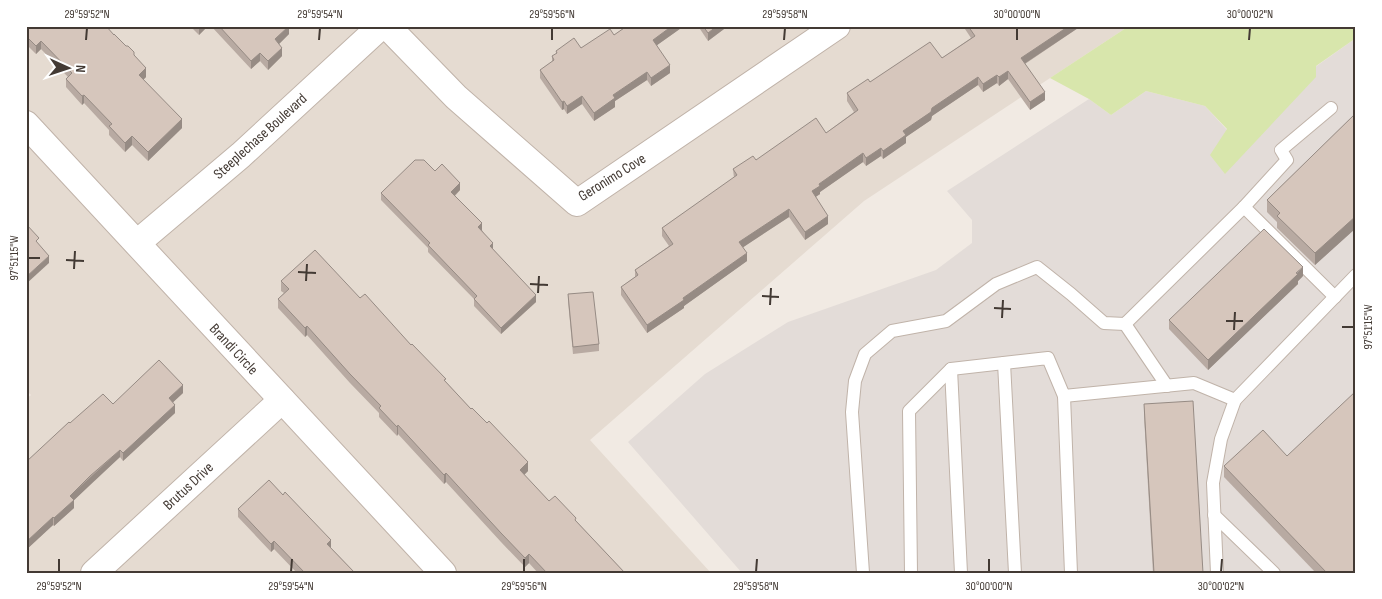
<svg xmlns="http://www.w3.org/2000/svg" width="1382" height="599" viewBox="0 0 1382 599" font-family="'Sofia Sans Condensed',sans-serif">
	<style>
		.residential { fill: #e5dbd1 }
		.industrial { fill: #e3dcd8 }
		.green { fill: #d8e6ac }
		.lines { fill: none; stroke-linecap: round; stroke-linejoin: round }
		.lane-casing { stroke: #c0b3a9; stroke-width: 14 }
		.street-casing { stroke: #c0b3a9; stroke-width: 28 }
		.lane { stroke: #fff; stroke-width: 12 }
		.street { stroke: #fff; stroke-width: 26 }
		.wall { fill: #b8aaa2 }
		.shaded-wall { fill: #968b84 }
		.building { fill: #d6c6bc; stroke: #968b84 }
		.ticks { fill: none; stroke: #433a34; stroke-width: 2 }
		.labels { text-anchor: middle; stroke-width: 4.5; stroke-linejoin: round; paint-order: stroke }
		.street-label { font-size: 15px; fill: #433a34; stroke: #fff }
		.neatline { fill: none; stroke: #433a34; stroke-width: 2 }
		.ticks-label { font-size: 12px; text-anchor: middle; fill: #433a34 }
	</style>
	<rect width="100%" height="100%" fill="#f1eae3"/>
	<polygon class="residential" points="26,26 1129,26 864,201 590,440 711,573 26,573 26,399 31,395 26,390"/>
	<polygon class="industrial" points="1356,38 1356,573 742,573 628,442 705,374 788,322 936,270 972,243 972,220 947,191 1089,99 1111,115 1146,91 1205,106 1227,130"/>
	<polygon class="green" points="1129,26 1356,26 1356,38 1316,66 1316,77 1225,174 1210,155 1227,129 1205,106 1146,91 1111,115 1089,99 1050,78"/>
	<g class="lines">
		<defs>
			<g id="lane">
				<polyline points="1244,207 1335,297"/>
				<polyline points="1125,324 1167,386"/>
				<polyline points="1004,363 1015,573"/>
				<polyline points="951,369 961,573"/>
				<polyline points="1064,396 1071,573"/>
				<polyline points="1214,515 1274,573"/>
				<polyline points="863,573 852,412 855,381 865,354 892,331 946,321 996,284 1037,267 1071,294 1104,323 1125,324 1244,207 1287,160 1281,150 1331,108"/>
				<polyline points="911,573 909,411 951,369 1048,358 1064,396 1194,383 1235,400 1356,275"/>
				<polyline points="1217,573 1213,483 1221,439 1235,400"/>
			</g>
			<g id="street">
				<polyline points="387,26 456,97 577,203 837,26"/>
				<polyline points="26,124 443,573"/>
				<polyline points="137,243 241,155 381,26"/>
				<polyline points="94,573 282,400"/>
			</g>
		</defs>
		<use href="#lane" class="lane-casing"/>
		<use href="#street" class="street-casing"/>
		<use href="#lane" class="lane"/>
		<use href="#street" class="street"/>
	</g>
	<g class="wall">
		<polygon points="26,26 134,55 146,77 143,80 182,128 148,161 132,145 125,152 109,135 109,130 84,103 82,105 66,87 66,79 68,77 41,49 36,54 26,44"/>
		<polygon points="190,26 208,26 199,35"/>
		<polygon points="211,26 289,26 289,34 279,44 282,56 268,70 260,61 251,69"/>
		<polygon points="627,26 684,26 657,45 670,73 651,86 647,80 615,101 615,107 594,121 582,104 567,114 564,109 562,110 540,78 540,70 552,62 552,56 556,54 556,51 581,48 614,35"/>
		<polygon points="698,26 728,26 708,41"/>
		<polygon points="963,26 1081,26 1025,64 1045,100 1030,110 1008,79 999,86 997,83 983,92 978,85 932,116 931,120 906,137 906,143 883,159 881,156 866,166 863,162 820,192 820,194 816,197 828,224 805,240 789,217 743,247 747,261 684,306 684,308 647,333 621,295 621,287 635,277 635,270 669,246 662,236 662,228 734,178 733,169 826,133 854,112 847,101 847,93 870,82 942,58 971,38"/>
		<polygon points="1356,113 1356,228 1315,265 1277,228 1277,222 1267,212 1267,200"/>
		<polygon points="435,171 460,190 455,196 482,230 493,249 536,302 501,334 474,306 474,299 428,252 428,248 381,200 381,193"/>
		<polygon points="1303,276 1298,281 1298,284 1208,370 1169,329 1169,320"/>
		<polygon points="281,281 360,298 411,345 446,382 528,471 524,475 549,501 576,521 625,573 538,573 529,563 525,567 501,542 446,482 444,484 398,434 397,436 379,417 379,413 350,383 307,335 305,337 278,308 278,299 284,293 281,291"/>
		<polygon points="568,294 599,344 599,351 573,354 568,301"/>
		<polygon points="183,393 173,402 175,413 123,461 120,457 90,484 74,500 74,508 54,526 53,525 26,550 26,462 113,404"/>
		<polygon points="1144,404 1203,573 1153,573 1144,416"/>
		<polygon points="1224,466 1356,573 1316,573 1224,477"/>
		<polygon points="238,509 331,548 355,573 297,573 274,549 271,552 238,517"/>
	</g>
	<g class="shaded-wall">
		<polygon points="199,26 208,26 199,35"/>
		<polygon points="289,26 289,34 275,48 275,39"/>
		<polygon points="672,26 684,26 653,48 653,40"/>
		<polygon points="717,26 728,26 708,41 708,33"/>
		<polygon points="1069,26 1081,26 1021,66 1021,58"/>
		<polygon points="41,41 41,49 36,54 36,46"/>
		<polygon points="282,48 282,56 268,70 268,61"/>
		<polygon points="260,53 260,61 251,69 251,61"/>
		<polygon points="670,65 670,73 651,86 651,78"/>
		<polygon points="146,68 146,77 139,84 139,75"/>
		<polygon points="1008,71 1008,79 999,86 999,77"/>
		<polygon points="647,72 647,80 615,101 615,107 594,121 594,113 613,95"/>
		<polygon points="997,75 997,83 983,92 983,84"/>
		<polygon points="978,77 978,85 932,116 931,120 906,137 906,143 883,159 883,151 903,131 932,108"/>
		<polygon points="1045,92 1045,100 1030,110 1030,102"/>
		<polygon points="84,95 84,103 82,105 82,96"/>
		<polygon points="582,96 582,104 567,114 567,106"/>
		<polygon points="564,101 564,109 562,110 562,102"/>
		<polygon points="182,119 182,128 148,161 148,152"/>
		<polygon points="132,136 132,145 125,152 125,143"/>
		<polygon points="881,148 881,156 866,166 866,158"/>
		<polygon points="863,153 863,162 820,192 820,194 812,199 812,191 819,184"/>
		<polygon points="460,183 460,190 451,199 451,192"/>
		<polygon points="789,209 789,217 739,250 739,242"/>
		<polygon points="828,216 828,224 805,240 805,232"/>
		<polygon points="1356,216 1356,228 1315,265 1315,253"/>
		<polygon points="482,223 482,230 478,234 478,227"/>
		<polygon points="493,243 493,250 490,246"/>
		<polygon points="747,253 747,261 684,306 684,308 647,333 647,325 683,298"/>
		<polygon points="49,256 49,263 26,284 26,277"/>
		<polygon points="1303,267 1303,276 1298,281 1298,284 1208,370 1208,360"/>
		<polygon points="536,295 536,302 501,334 501,328"/>
		<polygon points="307,326 307,335 305,337 305,328"/>
		<polygon points="183,385 183,393 169,406 169,398"/>
		<polygon points="175,405 175,413 123,461 123,453"/>
		<polygon points="398,425 398,434 397,436 397,427"/>
		<polygon points="120,450 120,457 70,504 70,496"/>
		<polygon points="528,462 528,471 520,479 520,470"/>
		<polygon points="446,473 446,482 444,484 444,475"/>
		<polygon points="74,500 74,508 54,526 54,518"/>
		<polygon points="53,517 53,525 26,550 26,542"/>
		<polygon points="331,540 331,548 327,544"/>
		<polygon points="274,541 274,549 271,552 271,544"/>
		<polygon points="529,554 529,563 525,567 525,558"/>
	</g>
	<g class="building">
		<polygon points="26,26 106,26 114,35 114,34 126,46 128,46 134,52 134,55 146,68 139,75 182,119 148,152 132,136 125,143 109,126 112,124 84,95 82,96 66,79 72,73 41,41 36,46 26,36"/>
		<polygon points="219,26 289,26 275,39 282,48 268,61 260,53 251,61"/>
		<polygon points="627,26 672,26 653,40 670,65 651,78 647,72 613,95 615,98 594,113 582,96 567,106 564,101 562,102 540,70 554,60 552,56 557,53 556,51 574,38 581,48 610,29 614,35"/>
		<polygon points="703,26 717,26 708,33"/>
		<polygon points="968,26 1069,26 1021,58 1045,92 1030,102 1008,71 999,77 997,75 983,84 978,77 932,108 931,112 903,131 906,135 883,151 881,148 866,158 863,153 819,184 820,186 812,191 828,216 805,232 789,209 739,242 747,253 683,298 684,300 647,325 621,287 638,275 635,270 673,244 662,228 737,175 733,169 753,156 756,160 816,118 826,133 858,110 847,93 868,79 870,82 930,42 942,58 975,36"/>
		<polygon points="1356,113 1356,216 1315,253 1277,216 1280,213 1267,200"/>
		<polygon points="415,160 424,160 435,171 442,164 460,183 451,192 482,223 478,227 493,243 490,246 536,295 501,328 474,299 477,296 428,245 430,243 381,193"/>
		<polygon points="26,224 39,238 36,241 49,256 26,277"/>
		<polygon points="1264,229 1303,267 1296,273 1298,274 1208,360 1169,320"/>
		<polygon points="315,250 360,298 365,294 411,345 412,344 446,379 444,380 471,409 472,408 487,423 489,421 528,462 520,470 549,501 555,496 576,518 575,520 625,573 547,573 529,554 525,558 501,533 446,473 444,475 398,425 397,427 379,408 381,406 350,374 307,326 305,328 278,299 289,289 281,281"/>
		<polygon points="593,292 599,344 573,347 568,294"/>
		<polygon points="159,360 183,385 169,398 175,405 123,453 120,450 90,476 70,496 74,500 54,518 53,517 26,542 26,477 28,474 26,472 26,462 69,422 70,423 103,394 113,404"/>
		<polygon points="1356,391 1356,573 1327,573 1224,466 1263,430 1287,456"/>
		<polygon points="1193,401 1203,573 1154,573 1144,404"/>
		<polygon points="269,480 283,495 285,492 331,540 327,544 355,573 305,573 274,541 271,544 238,509"/>
	</g>
	<path class="ticks" d="M86,40l1,-12M319,40l1,-12M552,40v-12M784,40l1,-12M1017,40v-12M1249,40l1,-12M28,258h12M66,260l18,1M74,269l1,-18M298,272l18,1M306,281l1,-17M530,284l18,1M538,293l1,-17M762,296l17,1M770,305l1,-17M994,308l17,1M1002,318l1,-18M1226,321h17M1342,327h12M1234,330l1,-18M59,572v-13M291,572l1,-13M524,572v-13M756,572l1,-13M989,572v-13M1221,572l1,-13"/>
	<g class="labels">
		<g class="street-label">
			<text transform="translate(260 136) rotate(-42)" y="5">Steeplechase Boulevard</text>
			<text transform="translate(612 177) rotate(-32)" y="5">Geronimo Cove</text>
			<text transform="translate(234 349) rotate(47)" y="5">Brandi Circle</text>
			<text transform="translate(188 486) rotate(-43)" y="5">Brutus Drive</text>
		</g>
	</g>
	<rect width="1382" height="599" fill="none" stroke="#ffffff" stroke-width="55"/>
	<g transform="translate(68 68) rotate(93)" stroke="#ffffff" stroke-width="4" paint-order="stroke">
	<path d="M0-4L9 19L0 12L-9 19Z" fill="#433a34"/>
	<text y="-8" font-size="14" font-weight="bold" text-anchor="middle" fill="#433a34">N</text>
	</g>
	<rect x="28" y="28" width="1326" height="544" class="neatline"/>
	<g class="ticks-label">
		<text x="87" y="18">29°59'52"N</text>
		<text x="320" y="18">29°59'54"N</text>
		<text x="552" y="18">29°59'56"N</text>
		<text x="785" y="18">29°59'58"N</text>
		<text x="1017" y="18">30°00'00"N</text>
		<text x="1250" y="18">30°00'02"N</text>
		<text transform="translate(14 258) rotate(-90)" y="4">97°51'15"W</text>
		<text transform="translate(1368 327) rotate(-90)" y="4">97°51'15"W</text>
		<text x="59" y="590">29°59'52"N</text>
		<text x="291" y="590">29°59'54"N</text>
		<text x="524" y="590">29°59'56"N</text>
		<text x="756" y="590">29°59'58"N</text>
		<text x="989" y="590">30°00'00"N</text>
		<text x="1221" y="590">30°00'02"N</text>
	</g>
</svg>
